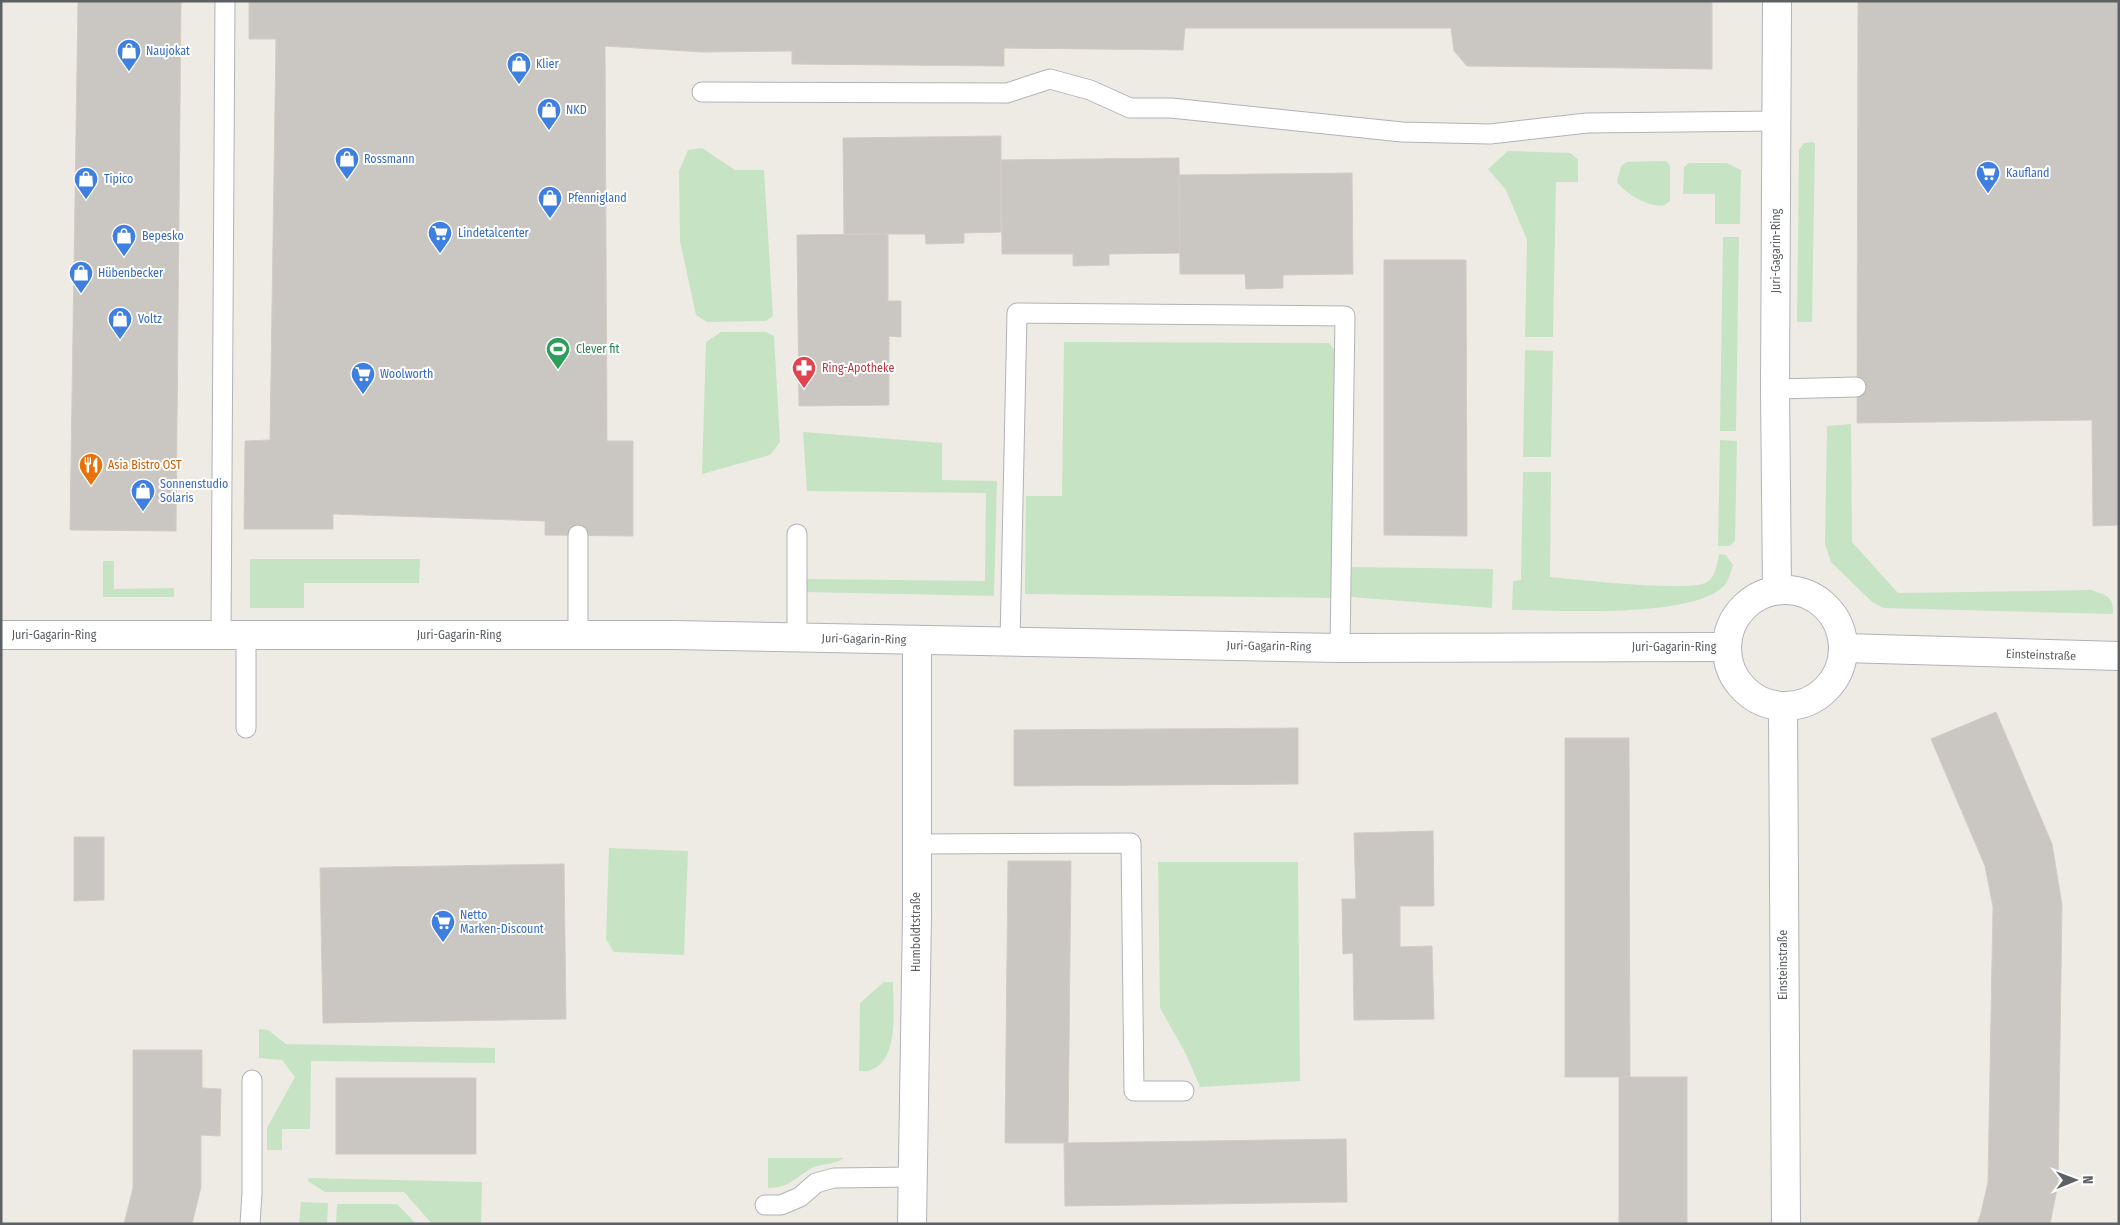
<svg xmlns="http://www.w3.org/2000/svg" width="2120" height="1225" viewBox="0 0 2120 1225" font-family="'Fira Sans Condensed',sans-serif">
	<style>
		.green { fill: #c6e4c3 }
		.building { fill: #cac6c1; stroke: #d3ccc3 }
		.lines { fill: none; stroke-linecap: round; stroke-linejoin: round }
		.service-casing { stroke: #b0b3b6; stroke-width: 21 }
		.minor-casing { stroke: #b0b3b6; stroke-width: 30 }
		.service { stroke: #fff; stroke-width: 19 }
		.minor { stroke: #fff; stroke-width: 28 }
		.labels { text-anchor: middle; stroke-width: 4; stroke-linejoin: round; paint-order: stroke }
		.shop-label { font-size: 12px; fill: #366cbe; stroke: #fff; text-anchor: start }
		.street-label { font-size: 12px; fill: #5d6164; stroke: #fff }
		.leisure-label { font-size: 12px; fill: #27864d; stroke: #fff; text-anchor: start }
		.health-label { font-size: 12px; fill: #be3a42; stroke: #fff; text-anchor: start }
		.food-label { font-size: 12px; fill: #c56008; stroke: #fff; text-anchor: start }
	</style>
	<rect width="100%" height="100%" fill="#eeebe5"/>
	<g class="green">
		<polygon points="1812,142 1815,143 1812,322 1797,322 1799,150 1804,143"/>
		<polygon points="702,148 735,170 764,170 773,316 766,321 707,322 696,315 680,241 679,171 688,150"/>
		<polygon points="1508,151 1570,153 1578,159 1578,182 1556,182 1553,337 1525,337 1527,240 1506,190 1488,169"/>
		<path d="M1666,161l4,5v35l-5,4c-14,4 -41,-12 -48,-23l4,-16 6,-4z"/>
		<polygon points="1689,163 1727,163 1741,170 1740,224 1715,224 1715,194 1683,194 1684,167"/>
		<polygon points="1723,237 1739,237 1736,431 1720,431"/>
		<polygon points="721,332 766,332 774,336 780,442 770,455 702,474 706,342"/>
		<polygon points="1064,342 1329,343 1337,353 1333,598 1025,594 1026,496 1062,496"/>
		<polygon points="1525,350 1553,351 1551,457 1523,457"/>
		<path d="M1851,424l1,118 46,51 193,-3c15,5 23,6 22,24l-229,-6 -12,-6 -41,-40 -6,-18 2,-118z"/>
		<polygon points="803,432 942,443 942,480 997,481 994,596 805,592 806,579 985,581 986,493 807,491"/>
		<polygon points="1720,440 1737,441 1735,541 1730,546 1718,546"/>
		<path d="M1523,472h28l-1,105c26,2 140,16 157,5 9,-5 10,-19 12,-28l7,1 7,10c-2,7 -5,16 -9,21 -33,33 -165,24 -212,24l1,-29 8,-1z"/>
		<polygon points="250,559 420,559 419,583 304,583 304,608 250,608"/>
		<polygon points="103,561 114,561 114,589 174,588 174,597 103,597"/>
		<polygon points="1352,567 1493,569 1492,608 1351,597"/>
		<polygon points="609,848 688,851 684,955 614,952 606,939"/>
		<polygon points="1158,862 1298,862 1300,1081 1200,1087 1186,1054 1160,1008"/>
		<path d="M884,982h9c0,24 7,78 -22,88 -3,2 -9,1 -12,1l1,-68z"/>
		<polygon points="259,1029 268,1030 286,1044 495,1048 495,1063 311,1061 310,1129 282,1129 282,1150 267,1150 267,1128 295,1077 282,1060 259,1058"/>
		<path d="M768,1158h76c-10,7 -20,5 -30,9 -18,9 -23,21 -46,21z"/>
		<polygon points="309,1178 482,1182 481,1224 432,1224 404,1192 325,1192 308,1181"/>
		<polygon points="301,1202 328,1203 327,1224 299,1224"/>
		<polygon points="337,1204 397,1204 416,1224 336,1224"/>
	</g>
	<g class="building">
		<polygon points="78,1 181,1 176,531 70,530"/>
		<polygon points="249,1 1712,1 1712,69 1467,66 1454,51 1451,28 1185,28 1183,50 1004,48 1004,66 792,64 792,51 703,52 605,46 607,441 633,441 633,536 545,535 545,521 333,514 333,529 244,529 245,441 270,440 276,39 249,39"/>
		<polygon points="1858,1 2119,1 2119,525 2093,526 2092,420 1857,423"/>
		<polygon points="1001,136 1001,232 964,233 964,243 926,244 925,234 844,234 843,138"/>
		<polygon points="1179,158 1180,253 1109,254 1109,265 1073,266 1073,254 1002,254 1001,160"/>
		<polygon points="1352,173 1353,274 1283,275 1283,288 1246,289 1245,274 1180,274 1179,175"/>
		<polygon points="888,234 888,301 901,301 901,337 889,336 889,405 799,406 797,235"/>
		<polygon points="1384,260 1466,260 1467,536 1384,535"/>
		<polygon points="1996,712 2052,844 2062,905 2058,1184 2050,1224 1977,1224 1981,1213 1988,1182 1993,907 1985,866 1931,739"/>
		<polygon points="1298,728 1298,784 1014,786 1014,730"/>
		<polygon points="1565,738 1629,738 1630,1077 1565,1077"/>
		<polygon points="1433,831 1434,906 1400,906 1400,947 1432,946 1434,1019 1354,1020 1353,953 1343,954 1342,899 1356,899 1354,833"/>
		<polygon points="74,837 104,837 104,900 74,901"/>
		<polygon points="1008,861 1071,861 1068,1143 1005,1143"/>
		<polygon points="564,864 566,1019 323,1023 320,868"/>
		<polygon points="133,1050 202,1050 202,1088 221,1089 220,1136 201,1135 201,1187 192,1224 124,1224 133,1188"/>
		<rect x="1619" y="1077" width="68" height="147"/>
		<rect x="336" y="1078" width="140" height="76"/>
		<polygon points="1346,1139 1347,1202 1065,1206 1064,1143"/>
	</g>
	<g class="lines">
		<defs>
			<g id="service">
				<polyline points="702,92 1007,93 1050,79 1090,90 1130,108 1171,108 1402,132 1490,134 1587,123 1777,121"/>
				<polyline points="1775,389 1856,387"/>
				<polyline points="797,534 797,637"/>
				<polyline points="578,535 578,635"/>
				<polyline points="221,635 225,1"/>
				<polyline points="246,635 246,728"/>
				<polyline points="1010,642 1017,313 1345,316 1340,648"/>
				<polyline points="916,844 1131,843 1134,1091 1184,1091"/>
				<polyline points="765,1205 781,1205 800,1197 816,1183 834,1178 913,1177"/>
				<polyline points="250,1224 252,1193 252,1080"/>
			</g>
			<g id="minor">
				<circle cx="1785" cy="648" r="58"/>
				<polyline points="1777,590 1775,389 1777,1"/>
				<polyline points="1,635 672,635 1340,648 1726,647"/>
				<polyline points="1844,648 2119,656"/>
				<polyline points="1783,707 1786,1224"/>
				<polyline points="912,1224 917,915 917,640"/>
			</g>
		</defs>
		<use href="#service" class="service-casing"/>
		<use href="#minor" class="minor-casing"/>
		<use href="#service" class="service"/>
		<use href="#minor" class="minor"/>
	</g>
	<defs>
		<symbol id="shop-pin" viewBox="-11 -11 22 30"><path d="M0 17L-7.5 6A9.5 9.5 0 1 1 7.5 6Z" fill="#3f7fe0" stroke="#fff"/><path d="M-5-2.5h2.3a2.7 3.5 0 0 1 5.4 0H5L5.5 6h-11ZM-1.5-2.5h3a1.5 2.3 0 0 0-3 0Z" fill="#fff"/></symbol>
		<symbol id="supermarket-pin" viewBox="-11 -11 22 30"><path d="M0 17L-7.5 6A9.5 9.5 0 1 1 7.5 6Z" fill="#3f7fe0" stroke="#fff"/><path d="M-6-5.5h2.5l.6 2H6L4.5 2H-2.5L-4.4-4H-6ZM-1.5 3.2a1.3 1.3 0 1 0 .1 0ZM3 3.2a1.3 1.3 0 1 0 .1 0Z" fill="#fff"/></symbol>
		<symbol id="stadium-pin" viewBox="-11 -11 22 30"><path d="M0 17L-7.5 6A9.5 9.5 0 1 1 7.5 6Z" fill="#2e9e5b" stroke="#fff"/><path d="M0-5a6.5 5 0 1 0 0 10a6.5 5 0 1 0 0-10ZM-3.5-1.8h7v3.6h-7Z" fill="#fff"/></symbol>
		<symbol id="pharmacy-pin" viewBox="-11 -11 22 30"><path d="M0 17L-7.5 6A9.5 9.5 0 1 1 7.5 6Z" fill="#e0444e" stroke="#fff"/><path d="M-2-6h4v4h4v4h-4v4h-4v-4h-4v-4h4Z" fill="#fff"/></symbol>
		<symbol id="restaurant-pin" viewBox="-11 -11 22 30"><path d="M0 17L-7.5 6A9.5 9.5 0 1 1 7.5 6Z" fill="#e8710a" stroke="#fff"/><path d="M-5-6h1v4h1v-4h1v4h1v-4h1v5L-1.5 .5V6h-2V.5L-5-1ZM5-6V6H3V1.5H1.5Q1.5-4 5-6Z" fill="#fff"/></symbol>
	</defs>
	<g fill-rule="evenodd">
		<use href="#shop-pin" x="115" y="37" width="28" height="38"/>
		<use href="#shop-pin" x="505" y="50" width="28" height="38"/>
		<use href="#shop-pin" x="535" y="96" width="28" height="38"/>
		<use href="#shop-pin" x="333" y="145" width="28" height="38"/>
		<use href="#supermarket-pin" x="1974" y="159" width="28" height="38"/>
		<use href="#shop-pin" x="72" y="165" width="28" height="38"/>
		<use href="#shop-pin" x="536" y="184" width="28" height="38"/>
		<use href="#supermarket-pin" x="426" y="219" width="28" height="38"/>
		<use href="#shop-pin" x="110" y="222" width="28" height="38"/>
		<use href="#shop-pin" x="67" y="259" width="28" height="38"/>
		<use href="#shop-pin" x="106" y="305" width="28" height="38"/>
		<use href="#stadium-pin" x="544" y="335" width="28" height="38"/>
		<use href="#pharmacy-pin" x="790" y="354" width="28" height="38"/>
		<use href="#supermarket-pin" x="349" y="360" width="28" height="38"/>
		<use href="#restaurant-pin" x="77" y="451" width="28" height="38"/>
		<use href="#shop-pin" x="129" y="477" width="28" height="38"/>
		<use href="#supermarket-pin" x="429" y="908" width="28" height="38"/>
	</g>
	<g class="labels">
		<g class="shop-label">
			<text x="146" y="55">Naujokat</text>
			<text x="536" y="68">Klier</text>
			<text x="566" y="114">NKD</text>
			<text x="364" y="163">Rossmann</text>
			<text x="2006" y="177">Kaufland</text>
			<text x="104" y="183">Tipico</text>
			<text x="568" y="202">Pfennigland</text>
			<text x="458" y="237">Lindetalcenter</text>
			<text x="142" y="240">Bepesko</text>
			<text x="98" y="277">Hübenbecker</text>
			<text x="138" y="323">Voltz</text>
			<text x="380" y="378">Woolworth</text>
			<text x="160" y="488">Sonnenstudio<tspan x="160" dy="14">Solaris</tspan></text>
			<text x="460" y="919">Netto<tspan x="460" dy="14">Marken-Discount</tspan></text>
		</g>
		<g class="street-label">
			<text transform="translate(1776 251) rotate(-90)" y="4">Juri-Gagarin-Ring</text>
			<text x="54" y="639">Juri-Gagarin-Ring</text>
			<text x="459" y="639">Juri-Gagarin-Ring</text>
			<text transform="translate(864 639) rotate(1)" y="4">Juri-Gagarin-Ring</text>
			<text transform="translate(1269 646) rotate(1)" y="4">Juri-Gagarin-Ring</text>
			<text x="1674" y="651">Juri-Gagarin-Ring</text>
			<text transform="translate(2041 655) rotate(2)" y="4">Einsteinstraße</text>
			<text transform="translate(916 932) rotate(-90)" y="4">Humboldtstraße</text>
			<text transform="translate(1783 965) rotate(-90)" y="4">Einsteinstraße</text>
		</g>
		<g class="leisure-label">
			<text x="576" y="353">Clever fit</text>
		</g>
		<g class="health-label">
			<text x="822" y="372">Ring-Apotheke</text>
		</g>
		<g class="food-label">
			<text x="108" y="469">Asia Bistro OST</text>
		</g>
	</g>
	<rect width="2120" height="1225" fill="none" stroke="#5d6164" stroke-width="5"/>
	<g transform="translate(2075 1180) rotate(89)" stroke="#ffffff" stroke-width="4" paint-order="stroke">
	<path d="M0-4L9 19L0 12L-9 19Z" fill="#5d6164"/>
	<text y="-8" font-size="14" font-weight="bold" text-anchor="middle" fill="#5d6164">N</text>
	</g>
</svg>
